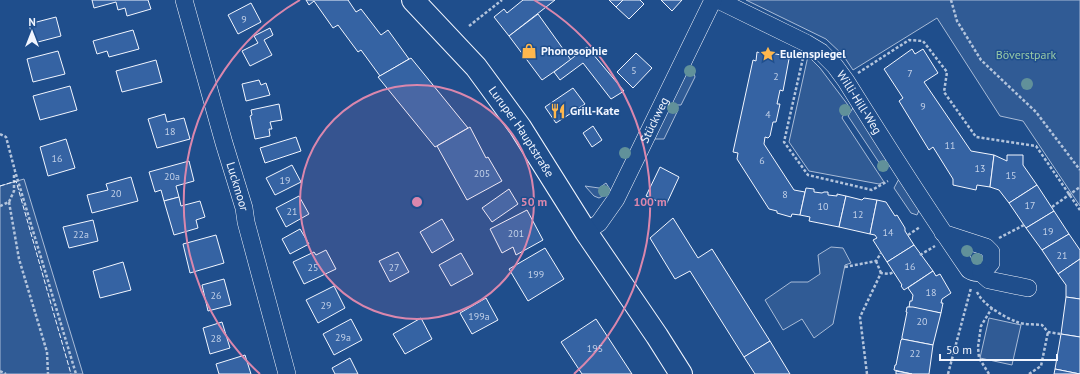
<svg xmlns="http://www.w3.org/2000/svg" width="1080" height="374" viewBox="0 0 1080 374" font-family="'PT Sans',sans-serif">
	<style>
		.built { fill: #305b95; stroke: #a8bbd7 }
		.building { fill: #3563a3; stroke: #f2f6ff }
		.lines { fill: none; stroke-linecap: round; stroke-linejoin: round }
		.minor-casing { stroke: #f2f6ff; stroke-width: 18 }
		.major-casing { stroke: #f2f6ff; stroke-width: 24 }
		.path { stroke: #b3c4dc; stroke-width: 2.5; stroke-dasharray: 3 2; stroke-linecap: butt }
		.minor { stroke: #1f4e8c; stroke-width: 17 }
		.major { stroke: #1f4e8c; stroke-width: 22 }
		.fence { stroke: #f2f6ff; stroke-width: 1; stroke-dasharray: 5 2; stroke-linecap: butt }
		.tree { fill: #61919a }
		.ring { fill: none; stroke: #da87ad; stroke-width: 2 }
		.labels { text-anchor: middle; stroke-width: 3; stroke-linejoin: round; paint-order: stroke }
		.number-label { font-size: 10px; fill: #c3d1e8 }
		.poi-label { font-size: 12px; font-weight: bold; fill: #f2f6ff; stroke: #1f4e8c; text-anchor: start }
		.park-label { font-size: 12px; fill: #97c8a6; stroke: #1f4e8c }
		.street-label { font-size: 12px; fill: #f2f6ff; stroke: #1f4e8c }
		.centre { fill: #da87ad; stroke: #1f4e8c; stroke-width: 2 }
		.ring-label { font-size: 12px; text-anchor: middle; font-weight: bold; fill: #da87ad; stroke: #1f4e8c; stroke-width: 3; stroke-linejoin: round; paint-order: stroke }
	</style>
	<rect width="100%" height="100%" fill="#1f4e8c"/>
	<g class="built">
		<polygon points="746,0 1080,0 1080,206 1023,121 1000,116 937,18 853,70 843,55 826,39"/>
		<polygon points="808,56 820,68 848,105 842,118 884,182 879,184 809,171 789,142"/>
		<polygon points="685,73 694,73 695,77 681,105 670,105"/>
		<polygon points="854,106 887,157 882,167 848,116"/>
		<polygon points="667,110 678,110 664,139 653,139"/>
		<polygon points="900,177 920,208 917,215 911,213 894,188"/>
		<polygon points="24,179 83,374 0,374 0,186"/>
		<polygon points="606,183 611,191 603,196 599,198 594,196 585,186 599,188"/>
		<polygon points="831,247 843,248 851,263 845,265 833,324 814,338 802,319 783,330 765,300 791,282 808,282 820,274 818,255"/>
		<polygon points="989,318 1021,325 1012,365 980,358"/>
	</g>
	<g class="building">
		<polygon points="92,0 148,0 151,9 127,16 125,8 118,10 116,2 94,8"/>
		<polygon points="306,0 348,0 356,12 361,9 381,35 388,30 409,59 380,76 361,50 358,52 338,25 333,28 314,1 309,5"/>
		<polygon points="523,0 555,0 509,36 494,17 504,9 507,13"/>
		<polygon points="609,0 623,0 616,7"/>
		<polygon points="623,0 640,0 644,4 629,19 616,7"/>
		<polygon points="661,0 682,0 672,11"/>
		<polygon points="251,3 261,22 238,34 228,15"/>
		<polygon points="538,14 571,60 542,80 509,36"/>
		<polygon points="56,17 61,36 34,43 29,24"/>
		<polygon points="270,28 273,35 264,40 272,55 250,66 242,51 258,43 254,36"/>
		<polygon points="133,30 139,49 109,57 107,51 97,54 93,41"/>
		<polygon points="587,47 624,91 611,99 583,63 560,80 554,72"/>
		<polygon points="912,49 915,54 923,49 938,73 924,82 971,151 994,155 990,187 977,185 976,190 953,185 953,179 933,147 929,150 899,101 903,98 884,69"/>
		<polygon points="58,51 65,74 33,82 27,59"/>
		<polygon points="757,52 771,55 771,53 781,55 781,57 789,59 783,91 780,90 777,104 780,104 776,122 773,122 770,136 768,138 765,137 764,144 794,190 805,192 800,215 792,214 791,217 777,213 777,211 769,209 737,159 738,153 733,152 753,60 756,61"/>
		<polygon points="636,53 652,68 633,88 617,72"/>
		<polygon points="411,58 468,128 435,147 378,77"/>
		<polygon points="156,60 162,82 122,92 116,71"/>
		<polygon points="259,80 261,85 266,83 270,95 246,101 242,84"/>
		<polygon points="70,86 77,110 40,120 33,96"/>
		<polygon points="573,88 585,104 556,123 545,107"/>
		<polygon points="279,104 282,120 270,122 272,129 269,129 270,136 255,139 250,116 252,115 251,110"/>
		<polygon points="165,114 167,122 184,118 190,139 157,148 148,119"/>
		<polygon points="593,126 602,140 592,147 583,133"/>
		<polygon points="470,127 486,158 488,157 502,181 467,200 437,146"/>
		<polygon points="296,137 301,151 265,163 260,148"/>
		<polygon points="66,139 75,168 48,176 40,147"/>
		<polygon points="994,155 1007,161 1007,155 1023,155 1023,165 1037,185 1009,203 999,190 990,187"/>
		<polygon points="189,161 194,181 176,186 179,197 164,201 161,190 155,192 149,172"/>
		<polygon points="292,165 301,182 275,195 266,178"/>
		<polygon points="660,167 679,177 666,205 646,196"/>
		<polygon points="131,177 138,201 92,213 87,195 108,190 106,184"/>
		<polygon points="1037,185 1054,211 1026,228 1009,203"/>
		<polygon points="806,188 814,189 814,192 822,193 824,192 828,192 828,195 837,196 837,194 846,196 839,227 809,221 810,217 800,215"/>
		<polygon points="509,189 518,204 492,222 482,208"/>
		<polygon points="299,196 309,214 286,227 276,208"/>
		<polygon points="846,196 862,200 864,198 877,200 870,234 839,227"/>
		<polygon points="179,197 181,206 200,201 205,217 196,220 198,228 174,235 164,201"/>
		<polygon points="877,200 886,202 895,216 897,215 905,228 905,231 914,245 887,262 873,240 877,238 875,235 870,234"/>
		<polygon points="527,210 543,240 516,255 513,247 502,253 490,229"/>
		<polygon points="1054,211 1069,234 1042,250 1026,228"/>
		<polygon points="673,218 698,258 712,249 770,341 744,357 690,271 675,279 650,238"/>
		<polygon points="442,219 454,240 432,253 420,232"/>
		<polygon points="93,220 98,241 69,248 63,227"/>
		<polygon points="300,229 309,244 290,254 282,239"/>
		<polygon points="1069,234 1080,250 1080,259 1058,274 1042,250"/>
		<polygon points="216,235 224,263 190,273 183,244"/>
		<polygon points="914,245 933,271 904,290 901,286 902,285 887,262"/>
		<polygon points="545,248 564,279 528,301 509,269"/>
		<polygon points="326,250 336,269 304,284 293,262 314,252 316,255"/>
		<polygon points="398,252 409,272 390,282 379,261"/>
		<polygon points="461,253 473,274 451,286 439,265"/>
		<polygon points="1080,259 1080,299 1066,297 1066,285 1058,274"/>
		<polygon points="123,262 131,290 100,298 93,271"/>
		<polygon points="933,271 936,276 940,274 951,293 942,299 941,303 943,303 941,313 909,307 910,301 912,301 913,295 908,288 909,287"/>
		<polygon points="224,279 231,305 208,311 202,285"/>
		<polygon points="334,286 345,308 318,323 306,300"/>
		<polygon points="1066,297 1080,299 1080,337 1061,334"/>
		<polygon points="486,298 498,320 472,334 460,313"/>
		<polygon points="907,307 913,307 941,313 933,345 902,339 902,337 907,312 906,312"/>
		<polygon points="421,318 432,339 405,354 393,334"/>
		<polygon points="351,319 362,340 334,355 323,334"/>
		<polygon points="596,319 632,374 582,374 561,342"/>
		<polygon points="222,322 230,348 210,354 203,328"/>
		<polygon points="1061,334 1080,337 1080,374 1055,369"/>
		<polygon points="902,339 933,345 929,374 912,374 894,370 895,365 896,365 901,340"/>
		<polygon points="770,341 790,374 755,374 744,357"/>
		<polygon points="245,355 251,374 219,374 216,364"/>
		<polygon points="350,358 358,374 335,374 332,368"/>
		<polygon points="1055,369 1080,374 1054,374"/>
		<polygon points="896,371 912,374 896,374"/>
	</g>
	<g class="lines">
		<defs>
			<g id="minor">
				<path id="s1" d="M184,0l40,143 20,65 2,14 41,152"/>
				<path id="s2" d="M718,0l88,43 15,9 14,14 11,15c40,64 80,127 123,189 10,6 16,1 22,-7v-11l-5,-5 -43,-14"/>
				<path id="s3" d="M586,232l13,-9 17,-24 97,-199"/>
				<polyline points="981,273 989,280 1028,288"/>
			</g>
			<g id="major">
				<path id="s4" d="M413,0l63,67 44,60 66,105 71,104 24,38"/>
			</g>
		</defs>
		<use href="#minor" class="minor-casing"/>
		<use href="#major" class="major-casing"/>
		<g class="path">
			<polyline points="951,0 957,21 981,60 1036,112 1080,170"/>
			<polyline points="469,26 502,0"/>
			<polyline points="803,58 784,142 808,175 872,190 888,181"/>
			<polyline points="858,73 909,40 923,41 947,72 944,92 976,137 1036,146 1080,210"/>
			<polyline points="0,134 6,137 15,171 76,374"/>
			<polyline points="9,202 19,259 47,352 48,374"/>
			<polyline points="0,206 9,202 14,191 14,174"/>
			<polyline points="1052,207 1080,187"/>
			<polyline points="908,235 920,227"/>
			<polyline points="999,238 1024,225"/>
			<polyline points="920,255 935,246"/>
			<polyline points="876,261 881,273"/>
			<polyline points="845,267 876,261 881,253"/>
			<path d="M977,292c6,13 27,25 40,30 7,3 17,2 25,3l6,7 13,2"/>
			<polyline points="0,371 6,374"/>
			<polyline points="867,374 860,317 881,273 889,274 894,272"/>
			<polyline points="948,374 971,288"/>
			<polyline points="989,374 979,358 978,347 981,326 992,308"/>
			<polyline points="1029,374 1041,366 1048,332"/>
		</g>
		<use href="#minor" class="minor"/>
		<use href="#major" class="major"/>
		<polyline class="fence" points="0,186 16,181 71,374"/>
	</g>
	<g class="tree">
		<circle cx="690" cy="71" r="6"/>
		<circle cx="1027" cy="84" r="6"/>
		<circle cx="673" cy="108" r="6"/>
		<circle cx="845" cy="110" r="6"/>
		<circle cx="625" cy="153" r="6"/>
		<circle cx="883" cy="166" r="6"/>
		<circle cx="604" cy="191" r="6"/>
		<circle cx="967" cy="251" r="6"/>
		<circle cx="977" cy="259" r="6"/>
	</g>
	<circle cx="417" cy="202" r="117" fill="#da87ad" fill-opacity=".12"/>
	<g class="ring">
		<circle cx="417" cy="202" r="117"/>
		<path d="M260 374A233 233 0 0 1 300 0M534 0A233 233 0 0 1 574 374"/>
	</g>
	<defs>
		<symbol id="shop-bare" viewBox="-9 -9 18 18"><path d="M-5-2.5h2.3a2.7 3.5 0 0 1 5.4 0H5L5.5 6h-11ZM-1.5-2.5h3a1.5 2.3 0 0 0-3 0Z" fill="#ffb74d" stroke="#1f4e8c" stroke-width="2.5" paint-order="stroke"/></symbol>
		<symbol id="sight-bare" viewBox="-9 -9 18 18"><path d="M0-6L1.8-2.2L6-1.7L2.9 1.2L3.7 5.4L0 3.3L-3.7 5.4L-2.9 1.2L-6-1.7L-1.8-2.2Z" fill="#ffb74d" stroke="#1f4e8c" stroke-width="2.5" paint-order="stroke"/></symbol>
		<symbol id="restaurant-bare" viewBox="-9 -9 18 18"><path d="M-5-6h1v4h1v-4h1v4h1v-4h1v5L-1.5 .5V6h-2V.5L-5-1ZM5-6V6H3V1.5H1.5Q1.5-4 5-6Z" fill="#ffb74d" stroke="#1f4e8c" stroke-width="2.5" paint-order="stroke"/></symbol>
	</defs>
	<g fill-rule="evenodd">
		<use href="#shop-bare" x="518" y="40" width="22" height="22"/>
		<use href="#sight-bare" x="757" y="43" width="22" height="22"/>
		<use href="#restaurant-bare" x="547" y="100" width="22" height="22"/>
	</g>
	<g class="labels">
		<g class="number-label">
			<text x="244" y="23">9</text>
			<text x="634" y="74">5</text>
			<text x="910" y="77">7</text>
			<text x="776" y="80">2</text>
			<text x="923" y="110">9</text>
			<text x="768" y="118">4</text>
			<text x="170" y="135">18</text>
			<text x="950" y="149">11</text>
			<text x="57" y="162">16</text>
			<text x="762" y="164">6</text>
			<text x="980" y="172">13</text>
			<text x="482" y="177">205</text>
			<text x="1011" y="179">15</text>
			<text x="172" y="180">20a</text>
			<text x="285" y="184">19</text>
			<text x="116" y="197">20</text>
			<text x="785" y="198">8</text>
			<text x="1030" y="209">17</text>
			<text x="823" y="210">10</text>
			<text x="292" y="215">21</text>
			<text x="858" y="218">12</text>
			<text x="1048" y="235">19</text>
			<text x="888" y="236">14</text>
			<text x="516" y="237">201</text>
			<text x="81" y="238">22a</text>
			<text x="1062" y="259">21</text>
			<text x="910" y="270">16</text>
			<text x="313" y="271">25</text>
			<text x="394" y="271">27</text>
			<text x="536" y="278">199</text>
			<text x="931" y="296">18</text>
			<text x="216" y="299">26</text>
			<text x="326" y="309">29</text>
			<text x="479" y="320">199a</text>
			<text x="922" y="325">20</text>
			<text x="343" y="341">29a</text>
			<text x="216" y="342">28</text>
			<text x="595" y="352">195</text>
			<text x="915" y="357">22</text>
		</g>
		<g class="poi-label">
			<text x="541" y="55">Phonosophie</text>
			<text x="780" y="58">Eulenspiegel</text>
			<text x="570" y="115">Grill-Kate</text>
		</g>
		<g class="park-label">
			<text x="1026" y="59">Böverstpark</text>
		</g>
		<g class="street-label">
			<text dy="4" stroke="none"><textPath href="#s2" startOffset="179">Willi-Hill-Weg</textPath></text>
			<text dy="4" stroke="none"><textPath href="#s3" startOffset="133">Stückweg</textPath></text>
			<text dy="4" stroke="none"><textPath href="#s4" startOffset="171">Luruper Hauptstraße</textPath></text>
			<text dy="4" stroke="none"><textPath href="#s1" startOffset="194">Luckmoor</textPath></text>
		</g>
	</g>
	<circle cx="417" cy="202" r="6" class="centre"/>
	<g class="ring-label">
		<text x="534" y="206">50 m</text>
		<text x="650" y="206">100 m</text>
	</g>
	<g transform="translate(32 32)" stroke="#1f4e8c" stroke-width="3" paint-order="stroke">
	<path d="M0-3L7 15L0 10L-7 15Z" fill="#f2f6ff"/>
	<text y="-6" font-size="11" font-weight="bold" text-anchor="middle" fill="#f2f6ff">N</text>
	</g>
	<path d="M940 354v6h117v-6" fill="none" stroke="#f2f6ff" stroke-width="2"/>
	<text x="946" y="354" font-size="12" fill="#f2f6ff" stroke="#1f4e8c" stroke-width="3" paint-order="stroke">50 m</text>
</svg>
